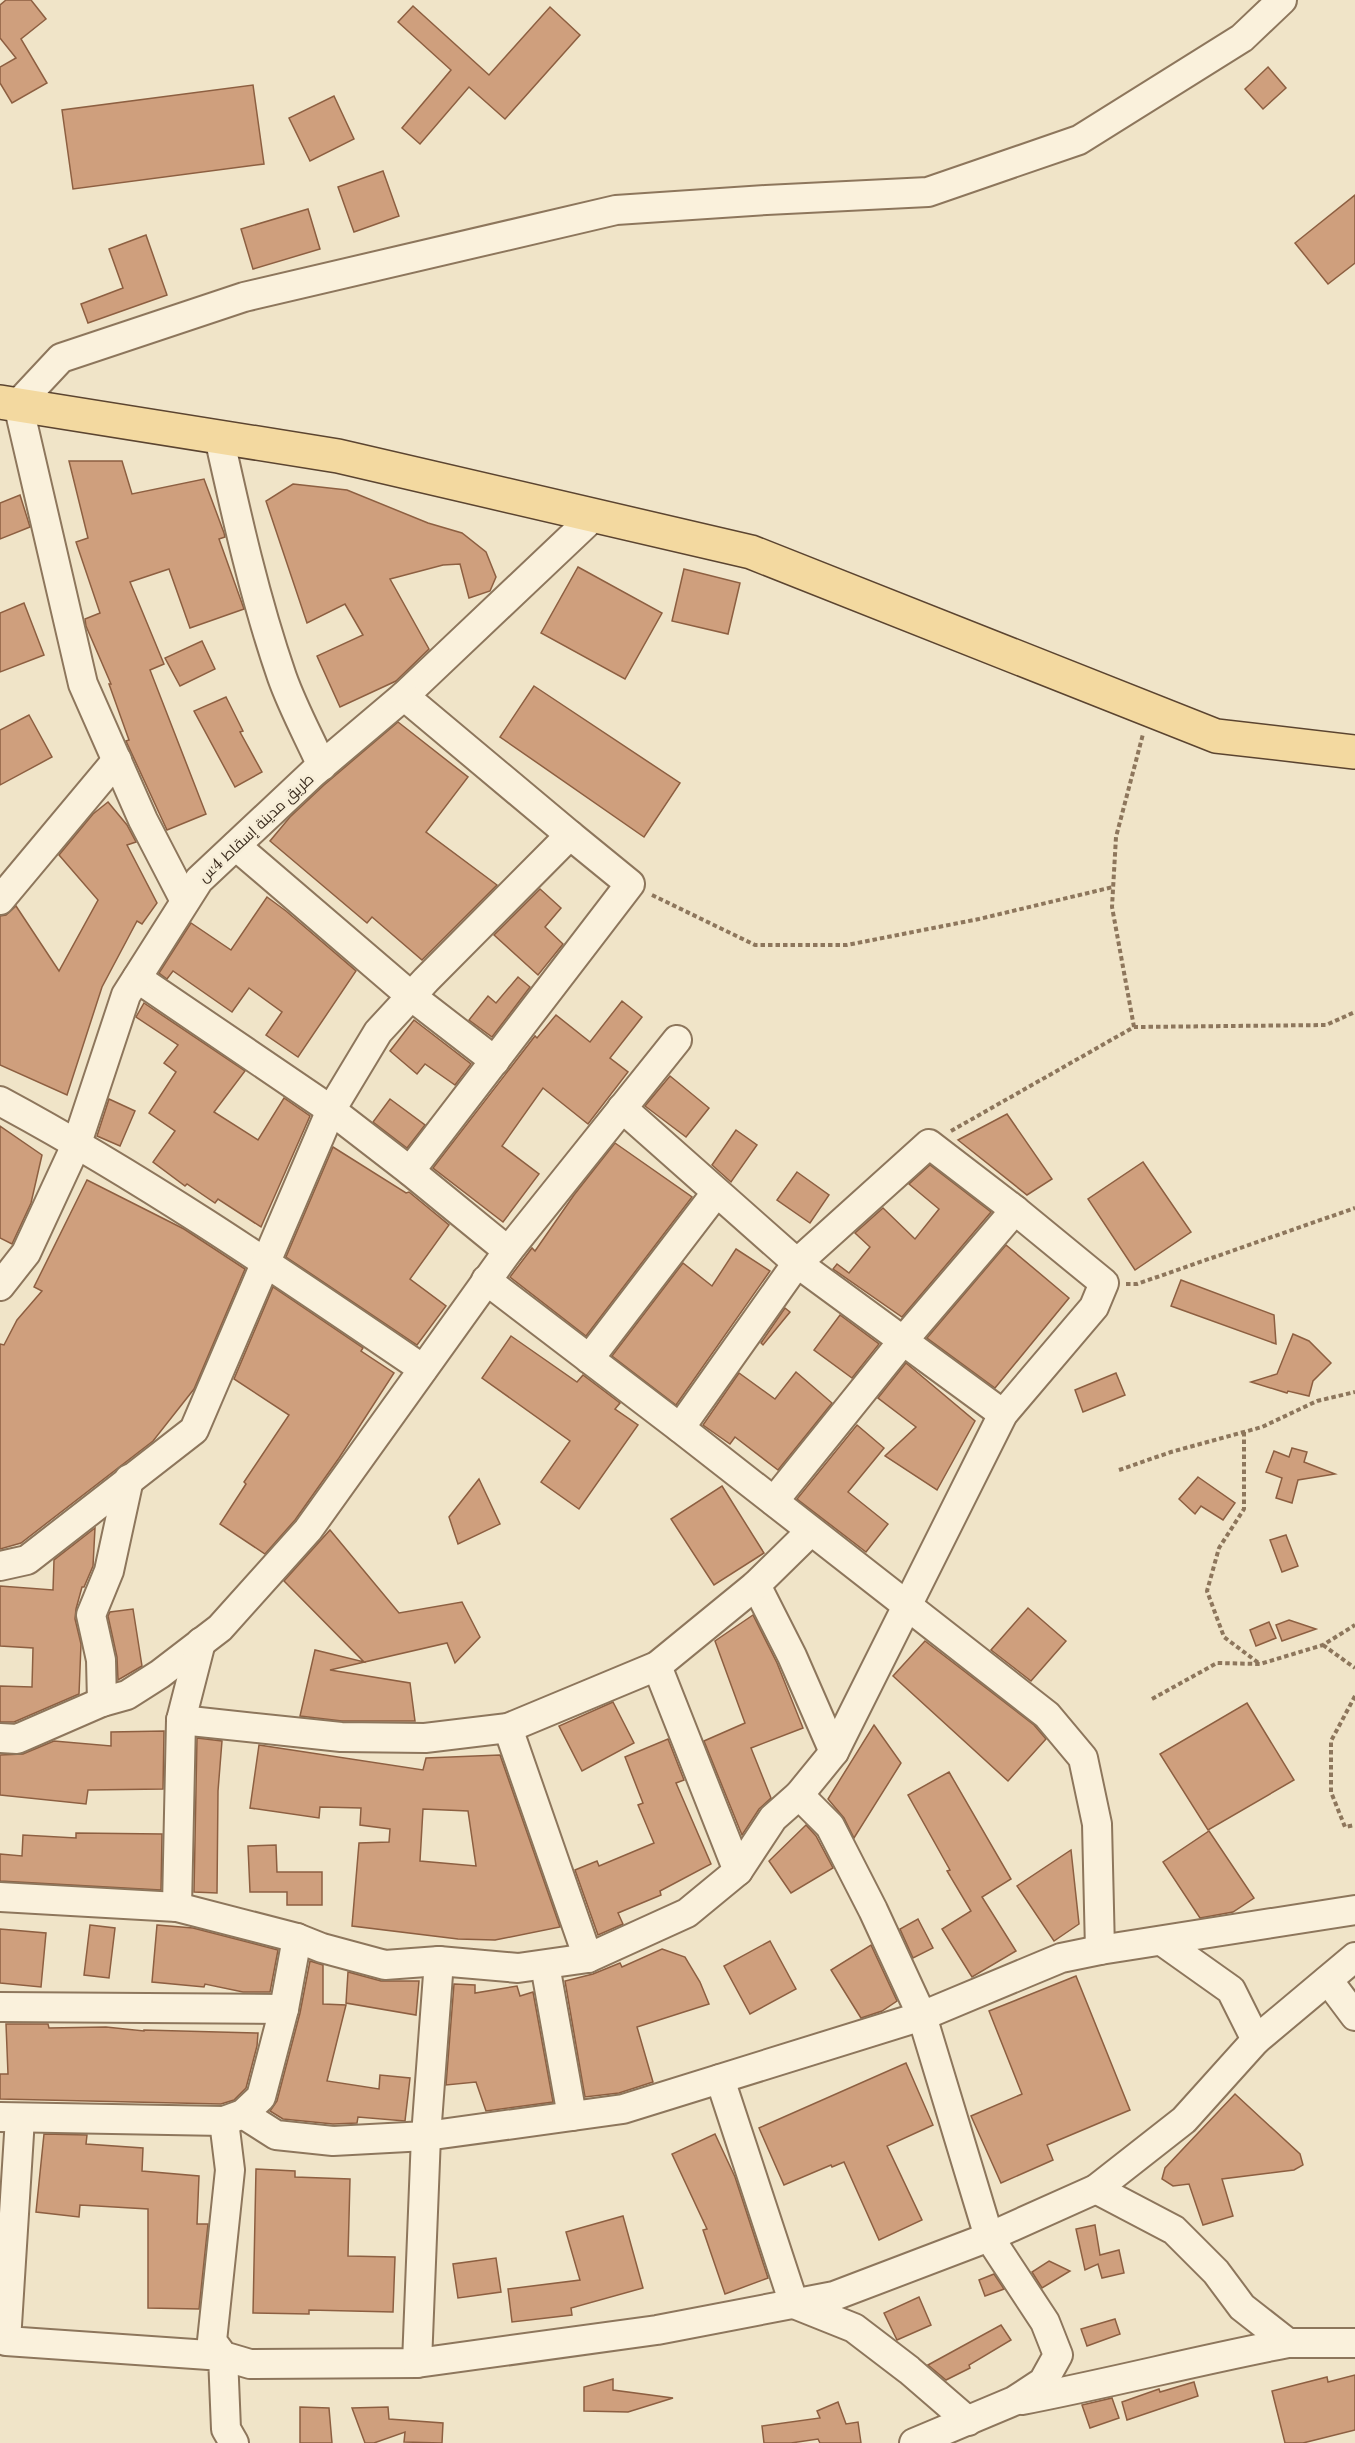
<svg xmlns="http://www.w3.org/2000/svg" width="1355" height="2443" viewBox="0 0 1355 2443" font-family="'Libre Baskerville',Cairo,serif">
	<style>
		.building { fill: #cf9f7d; stroke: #8d5f41; stroke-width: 1.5; fill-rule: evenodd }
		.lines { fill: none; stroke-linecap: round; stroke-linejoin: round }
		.minor-casing { stroke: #8d765c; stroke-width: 32 }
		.major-casing { stroke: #5b4430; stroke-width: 36 }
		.path { stroke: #8d765c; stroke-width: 4; stroke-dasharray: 4.5 3; stroke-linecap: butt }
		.minor { stroke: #faf1dc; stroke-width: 28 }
		.major { stroke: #f3d9a0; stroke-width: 33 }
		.labels { text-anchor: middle; stroke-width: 5; stroke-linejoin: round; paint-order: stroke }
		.street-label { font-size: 15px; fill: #3d2e20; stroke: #f7eed8 }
	</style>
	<rect width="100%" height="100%" fill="#f0e4c8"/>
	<g class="building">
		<polygon points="6,0 31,0 46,19 21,39 47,83 12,103 0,83 0,67 16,58 0,38 0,5"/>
		<polygon points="413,6 489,75 550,7 580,35 505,119 469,87 420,144 402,128 451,70 398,22"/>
		<polygon points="1268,67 1286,88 1263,109 1245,89"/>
		<polygon points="253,85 264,164 73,189 62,110"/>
		<polygon points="334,96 354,139 310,161 289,118"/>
		<polygon points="383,171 399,216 354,232 338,187"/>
		<polygon points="1355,195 1355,263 1328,284 1295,243"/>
		<polygon points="308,209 320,249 253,269 241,229"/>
		<polygon points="146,235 167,295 88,323 81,304 123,288 109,249"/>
		<polygon points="69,461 122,461 132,494 204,479 224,533 225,537 219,539 244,609 190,628 169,569 130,582 164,664 150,670 206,814 167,830 126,741 129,740 109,684 111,684 86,626 85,619 100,613 76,542 88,538"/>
		<polygon points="293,484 347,490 428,523 462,533 486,552 496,577 490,591 469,598 460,564 443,565 390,579 429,649 396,681 340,707 317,656 363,635 345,604 307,623 266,501"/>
		<polygon points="20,495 30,527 0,539 0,503"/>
		<polygon points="578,567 662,613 625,679 541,633"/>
		<polygon points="684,569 740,583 728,634 672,621"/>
		<polygon points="24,603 44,655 0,672 0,613"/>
		<polygon points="202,641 215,669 180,686 165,658"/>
		<polygon points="534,686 680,783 644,837 500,737"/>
		<polygon points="226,697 243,731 240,732 262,772 235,787 194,711"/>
		<polygon points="29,715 52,757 0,785 0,730"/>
		<polygon points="398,722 468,777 426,832 497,885 422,960 372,917 367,923 270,841 290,817 324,785"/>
		<polygon points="108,802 127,825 136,842 127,845 157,903 142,924 137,921 102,987 67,1095 0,1065 0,916 6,915 16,906 59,971 98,900 59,855 93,814"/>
		<polygon points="540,889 561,908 545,927 563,944 538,975 494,935"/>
		<polygon points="267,897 286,911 356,971 298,1057 266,1035 282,1012 249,988 232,1012 173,971 167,979 159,973 191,923 231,950"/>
		<polygon points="518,977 530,987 492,1037 469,1020 488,996 496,1003"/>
		<polygon points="622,1001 642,1017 610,1058 628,1072 588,1124 543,1088 502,1146 539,1174 503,1222 433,1168 535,1036 537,1038 556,1015 590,1042"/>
		<polygon points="144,1003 245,1071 214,1112 258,1140 284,1098 310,1116 261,1227 218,1199 215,1203 187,1184 185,1186 153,1162 175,1131 149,1113 176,1072 164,1063 178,1045 136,1017"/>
		<polygon points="414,1020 471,1064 455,1085 425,1064 417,1074 390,1051"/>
		<polygon points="670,1076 709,1108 686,1137 645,1106"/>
		<polygon points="109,1099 135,1111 120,1146 97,1136"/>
		<polygon points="390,1099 425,1125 407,1148 373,1122"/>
		<polygon points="1007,1114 1052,1179 1027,1195 958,1140"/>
		<polygon points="0,1126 42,1155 31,1203 12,1244 0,1238"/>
		<polygon points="736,1130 757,1145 731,1182 712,1165"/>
		<polygon points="615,1143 692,1197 586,1336 510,1277 532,1248 535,1251 574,1195"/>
		<polygon points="333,1147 406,1193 409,1192 449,1225 410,1279 446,1306 417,1345 286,1257"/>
		<polygon points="1143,1162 1191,1232 1135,1270 1088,1199"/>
		<polygon points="930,1165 991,1212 902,1317 833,1269 837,1264 849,1273 870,1247 855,1233 883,1208 915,1239 939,1209 909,1184"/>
		<polygon points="797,1172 829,1195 810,1223 777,1200"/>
		<polygon points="87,1180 184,1229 245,1269 194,1389 153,1441 21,1543 0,1549 0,1344 4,1345 17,1320 42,1291 34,1287"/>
		<polygon points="1006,1245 1069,1298 995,1388 927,1338"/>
		<polygon points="736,1249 770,1271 676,1405 612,1356 683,1263 712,1286"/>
		<polygon points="1181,1280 1274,1315 1276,1344 1171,1306"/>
		<polygon points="273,1287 363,1348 361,1351 394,1373 339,1458 295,1520 265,1554 220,1524 246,1484 244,1482 289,1415 234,1379"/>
		<polygon points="785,1308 790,1312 763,1345 761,1343"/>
		<polygon points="840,1315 879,1344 852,1378 814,1350"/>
		<polygon points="1293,1334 1309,1341 1331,1363 1313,1381 1309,1396 1288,1391 1287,1393 1251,1382 1277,1374"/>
		<polygon points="511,1336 577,1382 583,1375 620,1403 615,1409 638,1425 579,1509 541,1482 570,1441 482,1378"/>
		<polygon points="906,1363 975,1421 937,1490 885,1456 916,1427 878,1398"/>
		<polygon points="796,1372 832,1403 778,1470 735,1437 730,1444 703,1425 739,1373 775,1399"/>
		<polygon points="1116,1373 1125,1395 1083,1412 1075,1390"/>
		<polygon points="857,1425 884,1448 848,1492 888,1524 866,1552 797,1499"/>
		<polygon points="1292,1448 1307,1452 1304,1462 1335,1474 1298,1480 1292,1503 1276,1498 1282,1478 1266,1472 1274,1451 1289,1457"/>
		<polygon points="1198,1477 1235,1503 1223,1520 1201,1506 1195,1514 1179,1499"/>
		<polygon points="479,1479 500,1524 458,1544 449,1517"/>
		<polygon points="722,1486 764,1553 714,1585 671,1519"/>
		<polygon points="95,1528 93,1566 84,1587 82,1587 76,1609 75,1619 81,1644 79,1694 14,1722 0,1722 0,1686 32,1687 33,1648 0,1646 0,1586 53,1590 54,1560"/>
		<polygon points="330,1530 399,1613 462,1602 480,1637 455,1663 447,1643 330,1670 410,1683 415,1721 342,1721 300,1716 315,1650 364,1662 284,1581"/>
		<polygon points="1286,1535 1298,1566 1282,1572 1270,1540"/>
		<polygon points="1028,1608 1066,1641 1031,1681 991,1650"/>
		<polygon points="133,1609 142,1666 118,1680 117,1657 108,1616 110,1612"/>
		<polygon points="753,1615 777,1663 803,1728 751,1748 771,1798 759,1809 742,1835 704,1741 745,1723 715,1641"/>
		<polygon points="1289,1620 1316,1629 1282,1641 1276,1625"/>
		<polygon points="1269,1622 1276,1638 1256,1646 1250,1630"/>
		<polygon points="925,1641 1034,1725 1046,1739 1008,1781 893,1676"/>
		<polygon points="613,1702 634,1743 582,1771 559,1726"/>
		<polygon points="1247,1703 1294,1780 1208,1830 1160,1754"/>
		<polygon points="874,1725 901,1763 854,1838 844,1818 828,1799"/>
		<polygon points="164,1731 163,1789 88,1790 86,1804 0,1795 0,1755 23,1754 54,1741 111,1746 111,1732"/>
		<polygon points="197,1738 222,1741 218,1791 217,1893 194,1892"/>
		<polygon points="668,1739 684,1780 676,1783 711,1864 660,1891 661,1895 618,1913 623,1924 598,1935 575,1870 597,1861 599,1866 654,1843 638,1805 643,1803 625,1757"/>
		<path d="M259,1745l164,25 3,-12 74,-3 60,172 -65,13 -37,-1 -106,-13 7,-83 30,-1 1,-13 -30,-4 1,-17 -41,-1 -1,11 -69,-10zM423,1809l45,2 8,55 -56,-5z"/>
		<polygon points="949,1772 1011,1879 982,1897 1016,1951 972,1977 942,1929 971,1911 947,1871 950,1870 908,1795"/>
		<polygon points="806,1825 816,1836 833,1868 791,1893 769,1861"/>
		<polygon points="1209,1831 1254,1898 1233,1912 1200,1918 1163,1862"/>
		<polygon points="76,1833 162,1834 161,1890 0,1881 0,1854 22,1856 23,1835 76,1838"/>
		<polygon points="276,1845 277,1872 322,1872 322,1905 287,1905 287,1892 250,1892 248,1846"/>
		<polygon points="1071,1850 1079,1924 1054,1941 1017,1886"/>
		<polygon points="918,1919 933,1948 913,1958 900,1929"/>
		<polygon points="90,1925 115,1928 109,1978 84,1975"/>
		<polygon points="157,1925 193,1928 278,1950 270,1992 243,1992 205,1984 204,1987 152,1982"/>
		<polygon points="0,1929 46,1933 41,1987 0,1983"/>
		<polygon points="770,1941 796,1989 750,2014 724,1966"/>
		<polygon points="871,1945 897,2001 882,2011 861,2018 831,1970"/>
		<polygon points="662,1949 685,1957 700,1982 709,2004 637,2027 653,2082 619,2093 585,2097 565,1981 593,1974 620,1963 622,1967"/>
		<polygon points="310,1961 323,1965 323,2004 346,2005 327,2081 379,2089 380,2075 410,2078 405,2121 358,2117 357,2123 333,2124 283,2119 270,2111 277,2101 300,2013"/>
		<polygon points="348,1972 381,1981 419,1981 416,2015 346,2003"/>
		<polygon points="1076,1976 1130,2110 1047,2145 1053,2160 1001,2183 971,2116 1022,2094 989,2011"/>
		<polygon points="454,1984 475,1985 475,1993 517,1986 520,1996 533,1992 553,2102 486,2111 476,2082 446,2085"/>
		<polygon points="6,2024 48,2024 49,2028 106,2027 144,2031 144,2030 258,2033 257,2046 246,2088 234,2100 221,2104 0,2099 0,2074 8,2074"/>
		<polygon points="906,2063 933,2125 887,2146 922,2220 879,2240 844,2162 832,2167 831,2165 784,2185 759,2128"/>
		<polygon points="1235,2094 1300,2154 1303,2165 1294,2170 1222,2179 1233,2216 1203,2225 1189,2184 1173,2186 1162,2179 1165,2168"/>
		<polygon points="44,2134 87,2135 86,2144 143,2148 142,2171 199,2176 197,2224 208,2224 199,2309 148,2308 148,2209 80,2205 79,2217 36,2212"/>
		<polygon points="715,2134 735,2177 768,2278 725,2294 703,2230 707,2229 672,2154"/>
		<polygon points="256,2169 295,2171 295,2177 350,2179 348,2256 395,2257 393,2312 309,2310 309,2314 253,2313"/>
		<polygon points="623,2216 643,2288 571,2308 572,2315 512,2322 508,2289 580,2280 566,2232"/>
		<polygon points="1095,2225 1100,2255 1119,2250 1124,2273 1102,2278 1098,2264 1085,2270 1076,2229"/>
		<polygon points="496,2258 501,2292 458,2298 453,2264"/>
		<polygon points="1049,2261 1070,2271 1042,2288 1032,2272"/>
		<polygon points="994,2274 1004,2289 985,2296 979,2280"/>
		<polygon points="919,2297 931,2325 897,2340 884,2313"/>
		<polygon points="1115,2319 1120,2334 1087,2346 1081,2329"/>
		<polygon points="1001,2325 1011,2340 969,2365 970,2368 946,2380 928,2365"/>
		<polygon points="1355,2375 1355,2430 1303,2443 1285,2443 1272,2391 1327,2377 1328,2382"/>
		<polygon points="613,2379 613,2390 673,2398 628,2412 584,2411 584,2387"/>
		<polygon points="1194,2382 1198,2396 1127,2420 1122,2402 1159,2389 1160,2392"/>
		<polygon points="1112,2398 1119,2418 1090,2428 1082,2405"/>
		<polygon points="838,2402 846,2424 858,2422 861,2443 820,2443 818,2439 791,2443 764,2443 762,2426 820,2418 817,2411"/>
		<polygon points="300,2407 329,2408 332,2443 300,2443"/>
		<polygon points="388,2407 389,2419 443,2423 442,2443 404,2442 405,2432 374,2443 365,2443 352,2408"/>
	</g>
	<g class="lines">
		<defs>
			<g id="minor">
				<path d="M219,437c18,81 36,162 63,240 11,31 27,60 40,89"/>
				<polyline points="236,846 411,996 495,1061"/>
				<polyline points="0,900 117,760"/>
				<polyline points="185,901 143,820 83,684 18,404 61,358 244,297 616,210 766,200 928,192 1079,140 1242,38 1282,0"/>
				<polyline points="137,978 331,1110 410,1171 508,1251"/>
				<path d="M0,1101c147,79 285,174 423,268"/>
				<polyline points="622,1108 797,1263 1003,1414"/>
				<polyline points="410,1171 630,884 570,835"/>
				<polyline points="486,1280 680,1428 1047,1715 1083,1758 1097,1824 1100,1950"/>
				<polyline points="0,1286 26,1253 77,1143 126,995 199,880 313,773 404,696 594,516"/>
				<polyline points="589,1359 716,1193"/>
				<polyline points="774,1501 902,1342 1015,1210"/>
				<polyline points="0,1566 27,1560 194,1430 331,1110 378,1032 426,980 570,835 404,696"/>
				<polyline points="756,1585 792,1656 834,1752"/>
				<polyline points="657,1666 738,1871"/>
				<polyline points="102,1702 101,1660 91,1615 109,1571 129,1479"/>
				<polyline points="181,1720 341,1737 425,1738 508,1728 657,1666 756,1585 811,1531"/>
				<polyline points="508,1728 588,1958"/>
				<polyline points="0,1738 17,1739 102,1702 127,1695 160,1674 220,1628 308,1530 508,1251 677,1040"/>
				<polyline points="799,1795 830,1826 873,1910 922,2016 989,2237 1045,2322 1058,2355 1043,2382 1014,2401 914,2443"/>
				<polyline points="0,1897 177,1907 297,1938 322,1948 385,1965 439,1961 518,1968 588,1958 687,1913 738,1871 773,1818 799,1795 834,1752 1003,1414 1094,1307 1104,1283 1015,1210 929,1144 797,1263 680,1428"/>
				<polyline points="177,1907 181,1720 201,1642"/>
				<polyline points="545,1965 572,2116"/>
				<polyline points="1328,1980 1355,2016"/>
				<polyline points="0,2007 284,2009"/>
				<polyline points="1256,2040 1355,1957"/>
				<polyline points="720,2079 794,2304 854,2328 909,2370 968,2421"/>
				<polyline points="243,2114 276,2135 333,2141 426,2136 623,2109 922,2016 1061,1958 1100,1950 1355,1910"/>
				<polyline points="0,2117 224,2121 243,2114 261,2097 284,2009 297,1938"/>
				<polyline points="20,2118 6,2341 223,2356 226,2429 234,2443"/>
				<polyline points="224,2121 230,2170 212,2341 223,2356 250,2364 417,2363 657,2330 834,2296 989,2237 1096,2189 1184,2120 1256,2040 1231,1990 1162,1941"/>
				<polyline points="1096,2189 1174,2230 1216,2272 1242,2307 1288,2343 1355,2343"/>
				<polyline points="417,2363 426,2136 439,1961"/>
				<path d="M1022,2400c89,-17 177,-40 266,-57"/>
			</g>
			<polyline id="major" points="0,402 338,456 751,552 1216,736 1355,752"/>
		</defs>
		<use href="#minor" class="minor-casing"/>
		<use href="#major" class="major-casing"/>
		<g class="path">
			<polyline points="652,895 755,945 847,945 979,919 1113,887"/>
			<polyline points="1134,1027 1112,907 1116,837 1143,734"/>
			<polyline points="951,1131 1134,1027 1326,1025 1355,1012"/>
			<polyline points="1126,1284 1137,1284 1355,1208"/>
			<polyline points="1244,1432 1244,1509 1219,1548 1207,1591 1224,1637 1260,1664"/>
			<polyline points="1119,1470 1171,1452 1262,1427 1317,1401 1355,1392"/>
			<polyline points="1323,1645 1355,1668"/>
			<polyline points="1355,1696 1331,1741 1331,1792 1345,1827 1355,1825"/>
			<polyline points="1152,1699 1217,1663 1260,1664 1323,1645 1355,1625"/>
		</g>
		<use href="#minor" class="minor"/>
		<use href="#major" class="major"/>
	</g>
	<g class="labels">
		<g class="street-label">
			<text transform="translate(256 828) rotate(-43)" y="5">طريق مدينة إسقاط 4س</text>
		</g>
	</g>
</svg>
